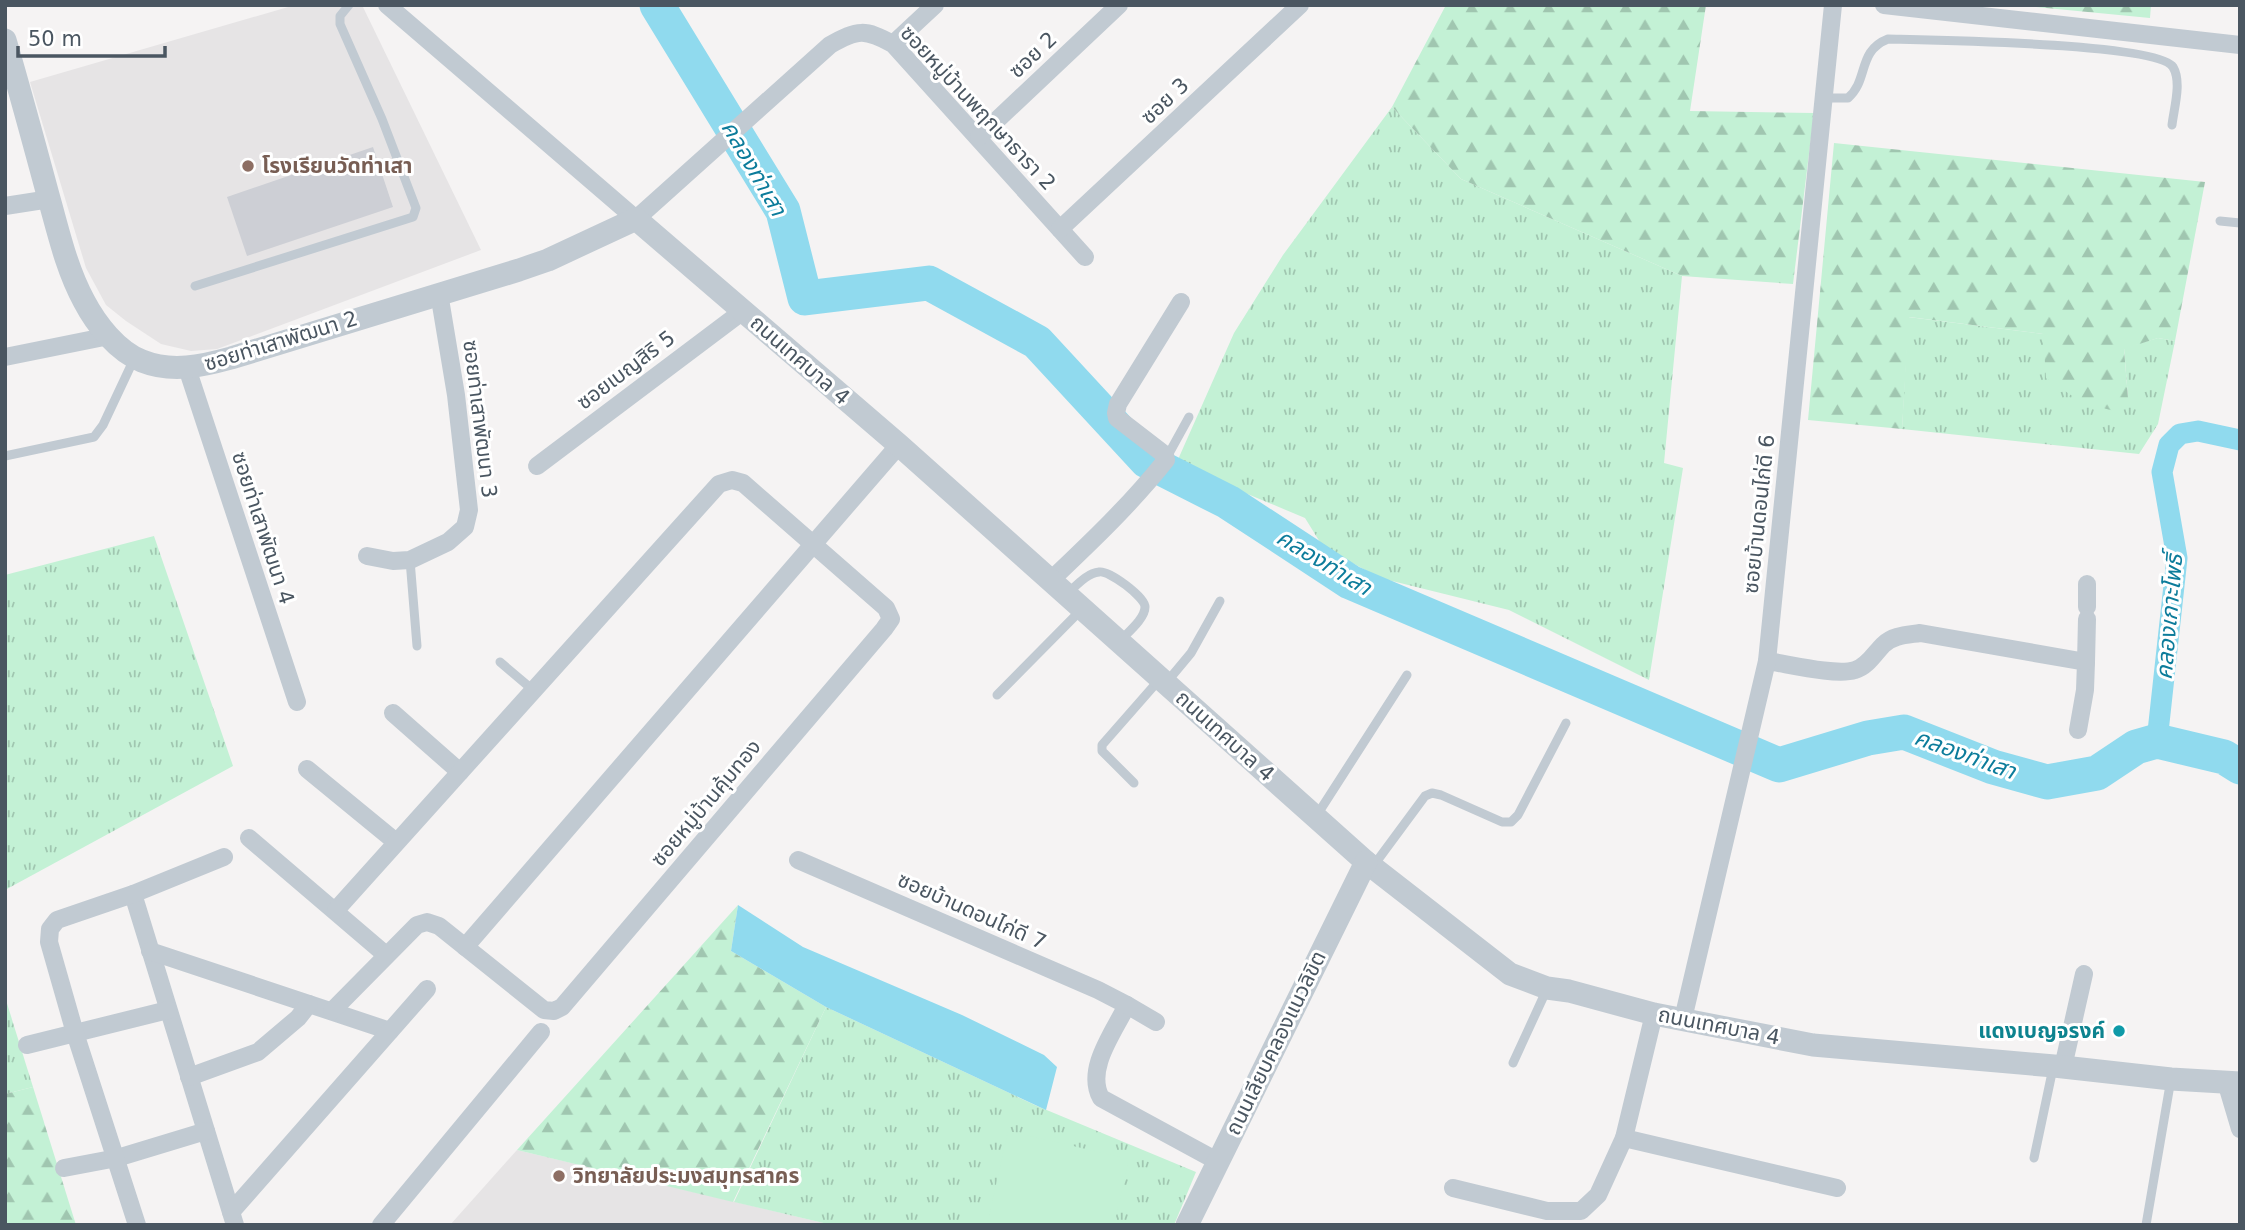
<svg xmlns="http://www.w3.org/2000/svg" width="2245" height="1230" viewBox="0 0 2245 1230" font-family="'DejaVu Sans','Noto Sans Thai',sans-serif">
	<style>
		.education { fill: #e6e4e5 }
		.grass { fill: url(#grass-tufts) }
		.forest { fill: url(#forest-firs) }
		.pitch { fill: #c3f1d5 }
		.water { fill: #90daee }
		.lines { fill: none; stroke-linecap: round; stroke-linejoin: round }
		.canal { stroke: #90daee; stroke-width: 21 }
		.river { stroke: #90daee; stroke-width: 35 }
		.building { fill: #cdcfd5 }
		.service { stroke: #c1cad2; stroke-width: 9 }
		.minor { stroke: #c1cad2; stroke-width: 18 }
		.tertiary { stroke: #c1cad2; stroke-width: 23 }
		.education-dot { fill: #8d6e63; stroke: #fff; stroke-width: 2.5 }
		.culture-dot { fill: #0f9aa8; stroke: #fff; stroke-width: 2.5 }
		.labels { text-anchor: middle; stroke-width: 6; stroke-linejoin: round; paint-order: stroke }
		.street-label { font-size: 21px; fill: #4a5661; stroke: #fff }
		.education-label { font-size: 21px; font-weight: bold; fill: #785e54; stroke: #fff; text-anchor: start }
		.culture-label { font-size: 21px; font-weight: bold; fill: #0d838f; stroke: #fff; text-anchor: end }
		.water-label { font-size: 23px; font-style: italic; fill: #0c7c9b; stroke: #fff }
	</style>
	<defs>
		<pattern id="grass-tufts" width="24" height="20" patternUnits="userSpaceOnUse" patternTransform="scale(1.75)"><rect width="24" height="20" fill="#c3f1d5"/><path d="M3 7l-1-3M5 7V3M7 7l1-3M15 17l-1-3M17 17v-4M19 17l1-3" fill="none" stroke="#a0c6b0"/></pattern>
		<pattern id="forest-firs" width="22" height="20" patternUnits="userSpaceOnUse" patternTransform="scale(1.75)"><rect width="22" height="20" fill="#c3f1d5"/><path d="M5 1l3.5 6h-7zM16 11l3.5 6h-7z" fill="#a0c6b0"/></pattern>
	</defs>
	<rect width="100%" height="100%" fill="#f5f3f3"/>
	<g class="education">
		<polygon points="295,5 362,5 481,250 217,349 191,351 161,344 126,321 106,305 86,268 30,82"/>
		<polygon points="517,1150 832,1225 450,1225"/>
	</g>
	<g class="grass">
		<polygon points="1392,107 1461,179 1682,276 1664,463 1683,468 1649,680 1509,610 1380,578 1323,547 1305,518 1176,464 1234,333 1283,255"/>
		<polygon points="1908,317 2043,334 2128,398 2124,348 2158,338 2175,341 2158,424 2139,454 1902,429"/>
		<polygon points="154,536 233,766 5,890 5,575"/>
		<polygon points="5,997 33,1087 5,1094"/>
		<polygon points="826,1007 1037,1106 1196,1172 1174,1225 832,1225 734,1202"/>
	</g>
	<g class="forest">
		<polygon points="1446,5 1706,5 1690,111 1814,113 1793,284 1682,276 1461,179 1392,107"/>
		<polygon points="2036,5 2151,5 2150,18 2036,7"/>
		<polygon points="1834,143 2205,182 2175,341 2158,338 2124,349 2128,398 2114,411 2081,402 2046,378 2043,334 1909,317 1902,429 1808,420"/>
		<polygon points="738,905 731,951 826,1007 733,1202 517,1150"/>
		<polygon points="33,1087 76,1225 5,1225 5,1094"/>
	</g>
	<polygon class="pitch" points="1008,1131 1129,1159 1114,1225 987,1225"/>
	<polygon class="water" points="738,905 803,947 962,1015 1044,1055 1057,1067 1046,1110 826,1007 731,951"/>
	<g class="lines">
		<polyline class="canal" points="2157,741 2177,558 2162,472 2169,445 2180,434 2198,431 2240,440"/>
		<polyline class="river" points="657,5 783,211 805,298 929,283 1037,342 1147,461 1228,502 1350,582 1779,765 1868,738 1904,732 1993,767 2047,782 2097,773 2136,747 2157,741 2224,757 2240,767"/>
	</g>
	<polygon class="building" points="373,147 393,207 247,256 227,197"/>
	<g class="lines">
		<g class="service">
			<path d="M1824,98h24c21,-18 9,-47 40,-59 39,1 270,4 285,28 9,15 1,41 -1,58"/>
			<polyline points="2220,221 2240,223"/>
			<polyline points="195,286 413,217 416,208 382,119 340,24 340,16 349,5"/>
			<polyline points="5,456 94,437 103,425 134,359"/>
			<polyline points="1167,457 1189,417"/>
			<polyline points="410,560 417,646"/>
			<path d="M1068,593c8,-7 19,-20 31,-21 10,-2 46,25 46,35 0,12 -18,26 -26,35"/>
			<polyline points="500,662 533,690"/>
			<polyline points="1166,683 1191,653 1220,601"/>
			<polyline points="997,695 1082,609"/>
			<polyline points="1134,783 1102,751 1102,745 1159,680"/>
			<polyline points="1317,815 1407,675"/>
			<polyline points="1374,865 1425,796 1432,793 1441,795 1502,822 1511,822 1518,815 1566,723"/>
			<polyline points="1513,1063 1547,989"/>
			<polyline points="2034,1158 2053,1068"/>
			<polyline points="2146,1225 2171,1079"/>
		</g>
		<g class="minor">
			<path d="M387,5l249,214 194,-174c28,-16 35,-16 63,-1l192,213"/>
			<polyline points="1884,5 2240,45"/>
			<polyline points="893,44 935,5"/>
			<polyline points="979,137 1119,5"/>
			<polyline points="5,206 50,199"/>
			<polyline points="1060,229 1300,5"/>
			<polyline points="5,357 109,336"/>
			<polyline points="187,368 297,702"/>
			<polyline points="537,466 743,311"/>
			<polyline points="367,556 393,561 410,560 448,542 465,527 469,510 456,395 439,293"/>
			<path d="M1051,580c40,-38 80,-76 115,-120l-1,-5 -48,-37 -1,-5 2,-9 63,-102"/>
			<polyline points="2087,607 2087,584"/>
			<path d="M1767,661c21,3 69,15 88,9 12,-3 20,-17 28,-25 10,-10 24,-10 37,-12l166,29 -1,28 -7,40"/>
			<polyline points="2086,662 2087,619"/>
			<polyline points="393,713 460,772"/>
			<polyline points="307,769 396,842"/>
			<polyline points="249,838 386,955"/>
			<path d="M798,860l300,130 29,15c-13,27 -42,64 -26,93l116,63"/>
			<polyline points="133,894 235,1225"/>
			<polyline points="465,947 899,445"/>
			<polyline points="150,951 390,1031"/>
			<polyline points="1127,1005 1156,1022"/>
			<polyline points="332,1011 417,925 427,922 439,926 544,1010 554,1011 562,1007 884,629 891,619 886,608 743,483 732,480 719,484 336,910"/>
			<polyline points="1683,1019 1767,661 1833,5"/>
			<polyline points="27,1045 168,1010"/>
			<polyline points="2063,1067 2084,974"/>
			<polyline points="189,1077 258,1052 298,1018 309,1004"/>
			<polyline points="2226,1082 2240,1129"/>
			<polyline points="1624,1138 1837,1188"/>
			<polyline points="64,1168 117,1158 206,1131"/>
			<polyline points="1453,1188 1547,1211 1581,1211 1598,1195 1624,1138 1654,1014"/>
			<polyline points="231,1212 427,989"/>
			<polyline points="137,1225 75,1033 49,942 50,929 57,920 133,894 224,857"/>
			<polyline points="381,1225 541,1032"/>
		</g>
		<g class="tertiary">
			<path d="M5,40c15,51 29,103 43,155 10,35 18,73 36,106 12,23 33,50 58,60 30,12 60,5 89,-3l288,-88 29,-10 88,-41 263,226 467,417 144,112 37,14 22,3 85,23 159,31 241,21 117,13 69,4"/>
			<polyline points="1187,1225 1366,862"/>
		</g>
	</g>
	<g class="education-dot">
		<circle cx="248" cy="166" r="7"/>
		<circle cx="559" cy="1176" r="7"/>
	</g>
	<circle class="culture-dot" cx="2119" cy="1031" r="7"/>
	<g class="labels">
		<g class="street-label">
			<text transform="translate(1033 55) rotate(-43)" y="7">ซอย 2</text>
			<text transform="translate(1165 101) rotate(-43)" y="7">ซอย 3</text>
			<text transform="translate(978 108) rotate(47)" y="7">ซอยหมู่บ้านพฤกษาธารา 2</text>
			<text transform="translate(281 341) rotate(-17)" y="7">ซอยท่าเสาพัฒนา 2</text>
			<text transform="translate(800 360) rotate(41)" y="7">ถนนเทศบาล 4</text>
			<text transform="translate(626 370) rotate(-37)" y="7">ซอยเบญสิริ 5</text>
			<text transform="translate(480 419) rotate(83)" y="7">ซอยท่าเสาพัฒนา 3</text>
			<text transform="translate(1759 514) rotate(-84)" y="7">ซอยบ้านดอนไก่ดี 6</text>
			<text transform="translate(263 528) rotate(72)" y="7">ซอยท่าเสาพัฒนา 4</text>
			<text transform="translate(1225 736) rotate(42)" y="7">ถนนเทศบาล 4</text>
			<text transform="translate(706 803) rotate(-50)" y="7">ซอยหมู่บ้านคุ้มทอง</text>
			<text transform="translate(972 911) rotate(24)" y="7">ซอยบ้านดอนไก่ดี 7</text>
			<text transform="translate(1719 1026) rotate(11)" y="7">ถนนเทศบาล 4</text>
			<text transform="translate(1276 1043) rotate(-64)" y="7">ถนนเลียบคลองแนวลิขิต</text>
		</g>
		<g class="education-label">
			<text x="262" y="173">โรงเรียนวัดท่าเสา</text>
			<text x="573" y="1183">วิทยาลัยประมงสมุทรสาคร</text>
		</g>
		<g class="culture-label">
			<text x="2105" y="1038">แดงเบญจรงค์</text>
		</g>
		<g class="water-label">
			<text transform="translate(754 168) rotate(60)" y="8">คลองท่าเสา</text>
			<text transform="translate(1324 562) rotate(31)" y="8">คลองท่าเสา</text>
			<text transform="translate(2169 617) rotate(-85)" y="8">คลองเกาะโพธิ์</text>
			<text transform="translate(1965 754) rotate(20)" y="8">คลองท่าเสา</text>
		</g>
	</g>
	<rect width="2245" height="1230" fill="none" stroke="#4a5661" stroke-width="14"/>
	<path d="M18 46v10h147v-10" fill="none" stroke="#4a5661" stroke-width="3.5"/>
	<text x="28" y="46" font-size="21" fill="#4a5661" stroke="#ffffff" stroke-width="5" paint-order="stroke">50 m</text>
</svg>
